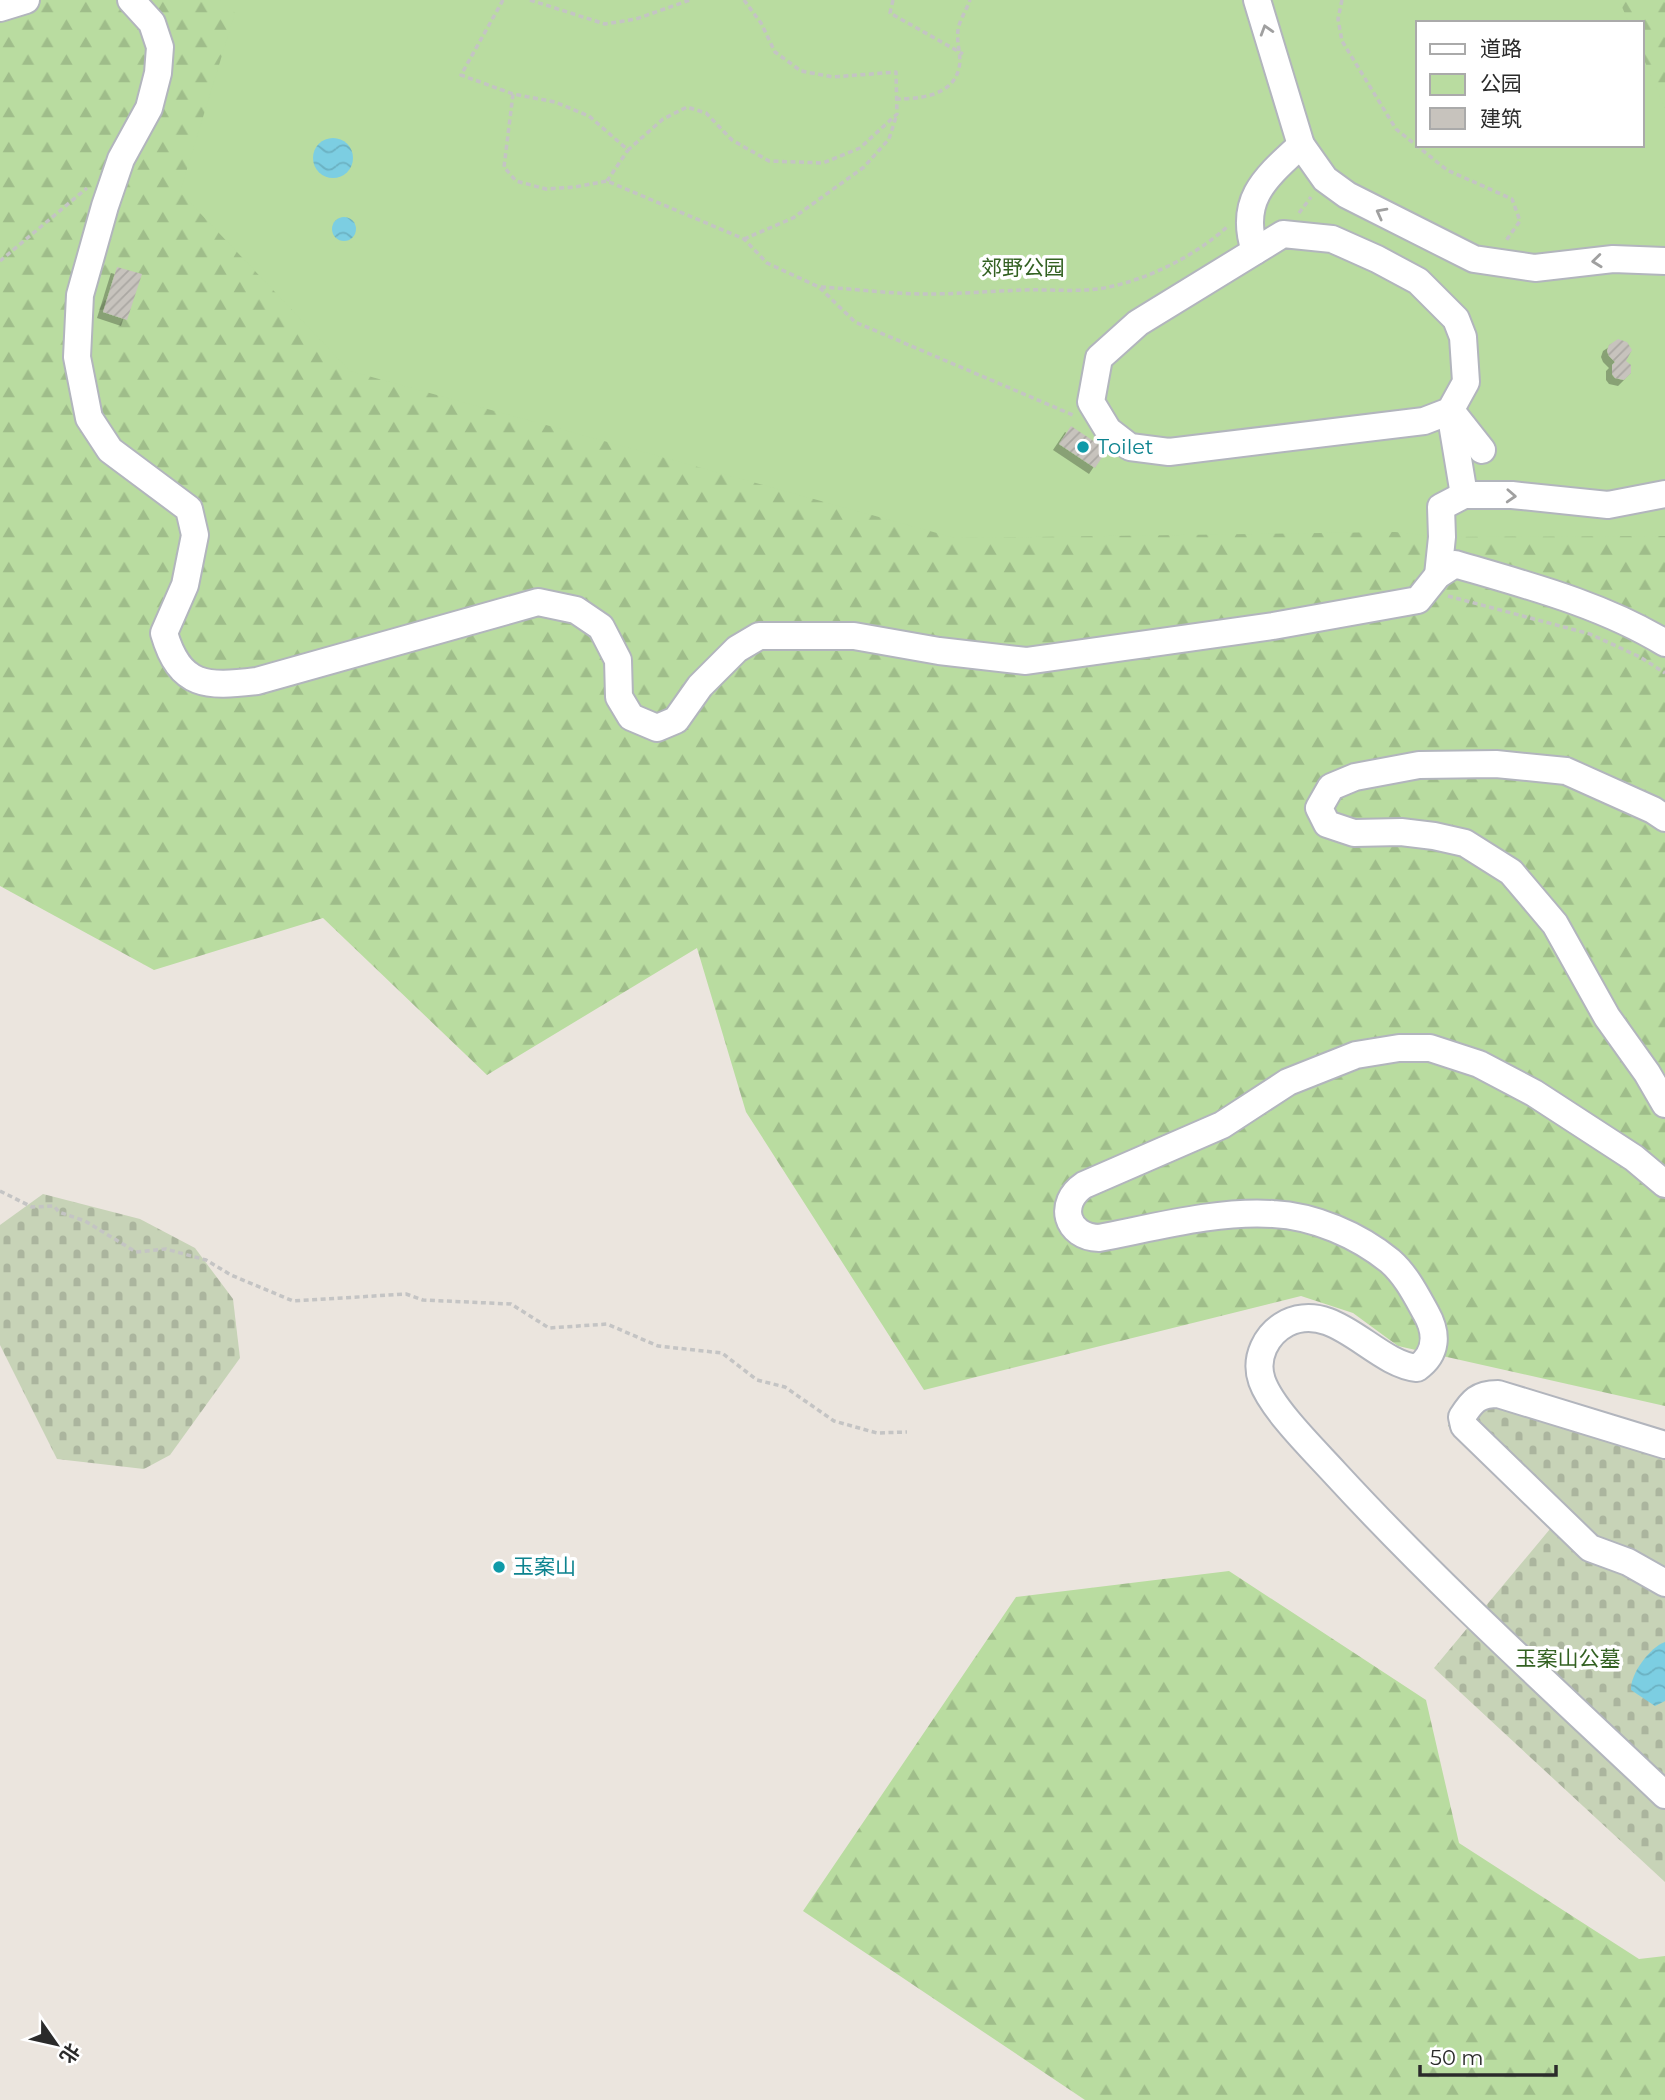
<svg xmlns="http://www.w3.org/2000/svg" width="1665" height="2100" viewBox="0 0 1665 2100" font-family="Montserrat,'Noto Sans SC',sans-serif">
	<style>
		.forest { fill: url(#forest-firs); fill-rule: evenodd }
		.cemetery { fill: url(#cemetery-stones) }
		.park { fill: #b9dca0 }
		.water { fill: url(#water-waves) }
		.building { fill: url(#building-hatch); filter: url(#shadow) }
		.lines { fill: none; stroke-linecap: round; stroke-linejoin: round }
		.minor-casing { stroke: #b2b5bd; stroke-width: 30 }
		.path { stroke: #c4c4c4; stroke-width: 3.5; stroke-dasharray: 5 3.5; stroke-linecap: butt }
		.minor { stroke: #fff; stroke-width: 26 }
		.oneway { stroke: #a0a0a0 }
		.culture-dot { fill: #0f9aa8; stroke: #fff; stroke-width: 2.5 }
		.labels { text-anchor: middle; stroke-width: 7; stroke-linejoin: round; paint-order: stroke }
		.park-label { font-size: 21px; fill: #336122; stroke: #fff }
		.culture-label { font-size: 21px; fill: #0d838f; stroke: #fff; text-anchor: start }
	</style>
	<defs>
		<pattern id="forest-firs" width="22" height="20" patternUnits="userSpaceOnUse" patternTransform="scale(1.75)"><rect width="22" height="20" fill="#b9dca0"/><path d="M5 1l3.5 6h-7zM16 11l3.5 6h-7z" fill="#9fbd8a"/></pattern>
		<pattern id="cemetery-stones" width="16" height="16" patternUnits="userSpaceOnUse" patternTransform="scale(1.75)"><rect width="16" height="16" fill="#c7d3b7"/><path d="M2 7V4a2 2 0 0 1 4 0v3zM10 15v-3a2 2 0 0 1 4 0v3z" fill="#abb59e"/></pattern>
		<pattern id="water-waves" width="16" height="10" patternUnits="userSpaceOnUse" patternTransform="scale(1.75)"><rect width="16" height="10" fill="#7ccee2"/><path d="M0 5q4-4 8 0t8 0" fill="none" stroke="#6bb1c2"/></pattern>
		<pattern id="building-hatch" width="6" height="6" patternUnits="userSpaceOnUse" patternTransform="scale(1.75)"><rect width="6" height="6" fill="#c7c3bd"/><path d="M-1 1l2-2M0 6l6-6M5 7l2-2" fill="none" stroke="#aba8a3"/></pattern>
		<filter id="shadow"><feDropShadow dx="-6" dy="6" stdDeviation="0" flood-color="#0004"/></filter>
	</defs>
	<rect width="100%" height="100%" fill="#ebe5de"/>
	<g class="forest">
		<path d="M0,0h1665v1406l-267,-60 -45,-33 -52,-17 -377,94 -178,-278 -49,-164 -210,127 -164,-157 -169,52 -154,-84zM1418,23h224v122h-224z"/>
		<polygon points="1229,1571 1426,1700 1459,1843 1639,1959 1665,1956 1665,2100 1085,2100 803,1911 1016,1597"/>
	</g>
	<g class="cemetery">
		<polygon points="43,1194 140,1219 195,1248 233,1299 240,1358 170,1455 144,1469 57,1459 0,1345 0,1225"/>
		<polygon points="1486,1380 1665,1433 1665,1882 1434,1668 1550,1529 1448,1426 1462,1399"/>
	</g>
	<polygon class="park" points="220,0 1619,0 1629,23 1418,23 1418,145 1642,145 1642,55 1665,108 1665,536 1442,537 1395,532 955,538 350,371 180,192 235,13"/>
	<g class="water">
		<circle cx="333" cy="158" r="20"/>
		<circle cx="344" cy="229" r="12"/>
		<path d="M1665,1642v59l-10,5 -24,-16c-1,-16 19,-43 34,-48z"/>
	</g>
	<g class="building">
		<polygon points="117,267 142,274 127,320 103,312"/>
		<polygon points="1618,339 1627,342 1632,350 1626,361 1631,365 1631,373 1624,380 1615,378 1612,374 1612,365 1615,362 1609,356 1607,351 1609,345"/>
		<polygon points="1071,426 1107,450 1095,468 1059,444"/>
	</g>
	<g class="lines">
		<defs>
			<g id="minor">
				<path d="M131,0l21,23 8,24 -2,26 -9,35 -28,51 -16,47 -25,89 -3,62 12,61 21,32 79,59 6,26 -10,50 -21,48c16,55 43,54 93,48l281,-79 38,8 25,17 17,33 1,37 12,20 26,11 19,-8 24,-34 37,-37 22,-13h95l85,15 87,10 247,-35 145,-26 20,-25 17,-11c71,21 146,40 210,79"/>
				<polyline points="1257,0 1301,145 1325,179 1347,195 1474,259 1535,268 1613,259 1665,261"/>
				<polyline points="0,8 26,0"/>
				<polygon points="1283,234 1332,239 1377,259 1418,281 1456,319 1463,337 1466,382 1450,411 1424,421 1169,452 1130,447 1108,430 1091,402 1099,358 1138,323"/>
				<path d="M1255,251c-17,-51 10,-73 46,-106"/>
				<polyline points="1450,411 1464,495"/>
				<polyline points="1452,412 1482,450"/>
				<polyline points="1438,575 1442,537 1441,507 1464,495 1512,495 1608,505 1665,494"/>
				<polyline points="1665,818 1653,810 1566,771 1496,764 1419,765 1355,777 1331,787 1319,808 1327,824 1354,833 1401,832 1434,836 1465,843 1511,872 1555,924 1607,1017 1647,1073 1665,1104"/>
				<path d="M1665,1184l-31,-26 -100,-65 -55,-29 -49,-16h-31l-43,7 -68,27 -66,43 -138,60c-27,18 -18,52 15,53 53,-10 120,-28 174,-24 41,2 85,21 117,47 16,14 26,34 36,52 12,21 11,41 -9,55 -44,-5 -82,-68 -130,-45 -21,11 -33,35 -25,58 10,28 51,68 72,91 104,113 219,217 331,323"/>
				<path d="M1665,1445l-167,-51c-20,0 -26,7 -36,23l2,9 126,122 38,14 37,21"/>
			</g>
		</defs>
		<use href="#minor" class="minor-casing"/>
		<g class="path">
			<polyline points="503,0 461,75 513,94"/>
			<polyline points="530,0 605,24 636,19 690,0"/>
			<polyline points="744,0 761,23 775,52 801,71 833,77 896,72 897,114 860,148 823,163 769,161 732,140 706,113 687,107 663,119 628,150 589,116 555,102 513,94 504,167 516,181 546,189 575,187 607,181 744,239 767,263 819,287 855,322 1073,415"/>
			<polyline points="893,0 890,13 963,54"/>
			<polyline points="1342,0 1338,19 1342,41 1396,129 1447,170 1512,199 1520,221 1505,242"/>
			<path d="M896,99c23,0 57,-3 63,-31 3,-12 -3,-25 -1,-38 1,-9 9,-21 12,-30"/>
			<polyline points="607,181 628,150"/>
			<polyline points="1299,213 1311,197"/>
			<polyline points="744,239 793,218 864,167 889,139 896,117"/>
			<polyline points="0,261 87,188"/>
			<path d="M821,287c35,2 71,7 107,7 32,0 64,-3 96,-4 28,-1 58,3 85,-3 42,-9 87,-32 118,-60"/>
			<polyline points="1448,596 1590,634 1640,657 1665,673"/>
			<polyline points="0,1191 32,1207 54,1206 59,1212 85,1221 136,1252 166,1249 206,1260 231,1275 293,1301 406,1294 423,1300 511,1304 549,1328 607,1324 658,1346 722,1353 757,1380 785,1387 834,1421 877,1433 907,1432"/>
		</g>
		<use href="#minor" class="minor"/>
	</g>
	<defs><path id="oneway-chevron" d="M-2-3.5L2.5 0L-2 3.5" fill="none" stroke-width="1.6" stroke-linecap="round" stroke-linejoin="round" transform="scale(1.75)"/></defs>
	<g class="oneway">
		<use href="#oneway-chevron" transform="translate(1266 30) rotate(-107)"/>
		<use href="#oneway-chevron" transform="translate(1381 213) rotate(-152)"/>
		<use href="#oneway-chevron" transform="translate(1597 261) rotate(174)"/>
		<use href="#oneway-chevron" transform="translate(1511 496) rotate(3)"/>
	</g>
	<g class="culture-dot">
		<circle cx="1083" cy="447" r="7"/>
		<circle cx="499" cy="1567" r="7"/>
	</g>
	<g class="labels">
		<g class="park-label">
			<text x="1023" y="275">郊野公园</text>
			<text x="1568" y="1666">玉案山公墓</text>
		</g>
		<g class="culture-label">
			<text x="1097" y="454">Toilet</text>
			<text x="513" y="1574">玉案山</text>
		</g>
	</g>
	<rect x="1416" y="21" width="228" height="126" fill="#ffffff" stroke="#aaaaaa" stroke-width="2"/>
	<rect x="1430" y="44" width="35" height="10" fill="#ffffff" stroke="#aaaaaa" stroke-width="2"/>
	<text x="1480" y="56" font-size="21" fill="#2b2b2b">道路</text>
	<rect x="1430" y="74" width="35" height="21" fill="#b9dca0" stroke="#aaaaaa" stroke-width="2"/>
	<text x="1480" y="91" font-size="21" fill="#2b2b2b">公园</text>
	<rect x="1430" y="108" width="35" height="21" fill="#c7c3bd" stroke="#aaaaaa" stroke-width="2"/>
	<text x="1480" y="126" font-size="21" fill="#2b2b2b">建筑</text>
	<g transform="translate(56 2044) rotate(124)" stroke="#ffffff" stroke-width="5" paint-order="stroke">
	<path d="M0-5L12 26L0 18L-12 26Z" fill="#2b2b2b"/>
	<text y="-10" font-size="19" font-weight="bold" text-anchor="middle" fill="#2b2b2b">北</text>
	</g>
	<path d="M1420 2065v10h136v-10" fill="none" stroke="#2b2b2b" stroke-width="3.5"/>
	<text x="1430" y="2065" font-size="21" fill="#2b2b2b" stroke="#ffffff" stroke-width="5" paint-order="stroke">50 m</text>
</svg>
